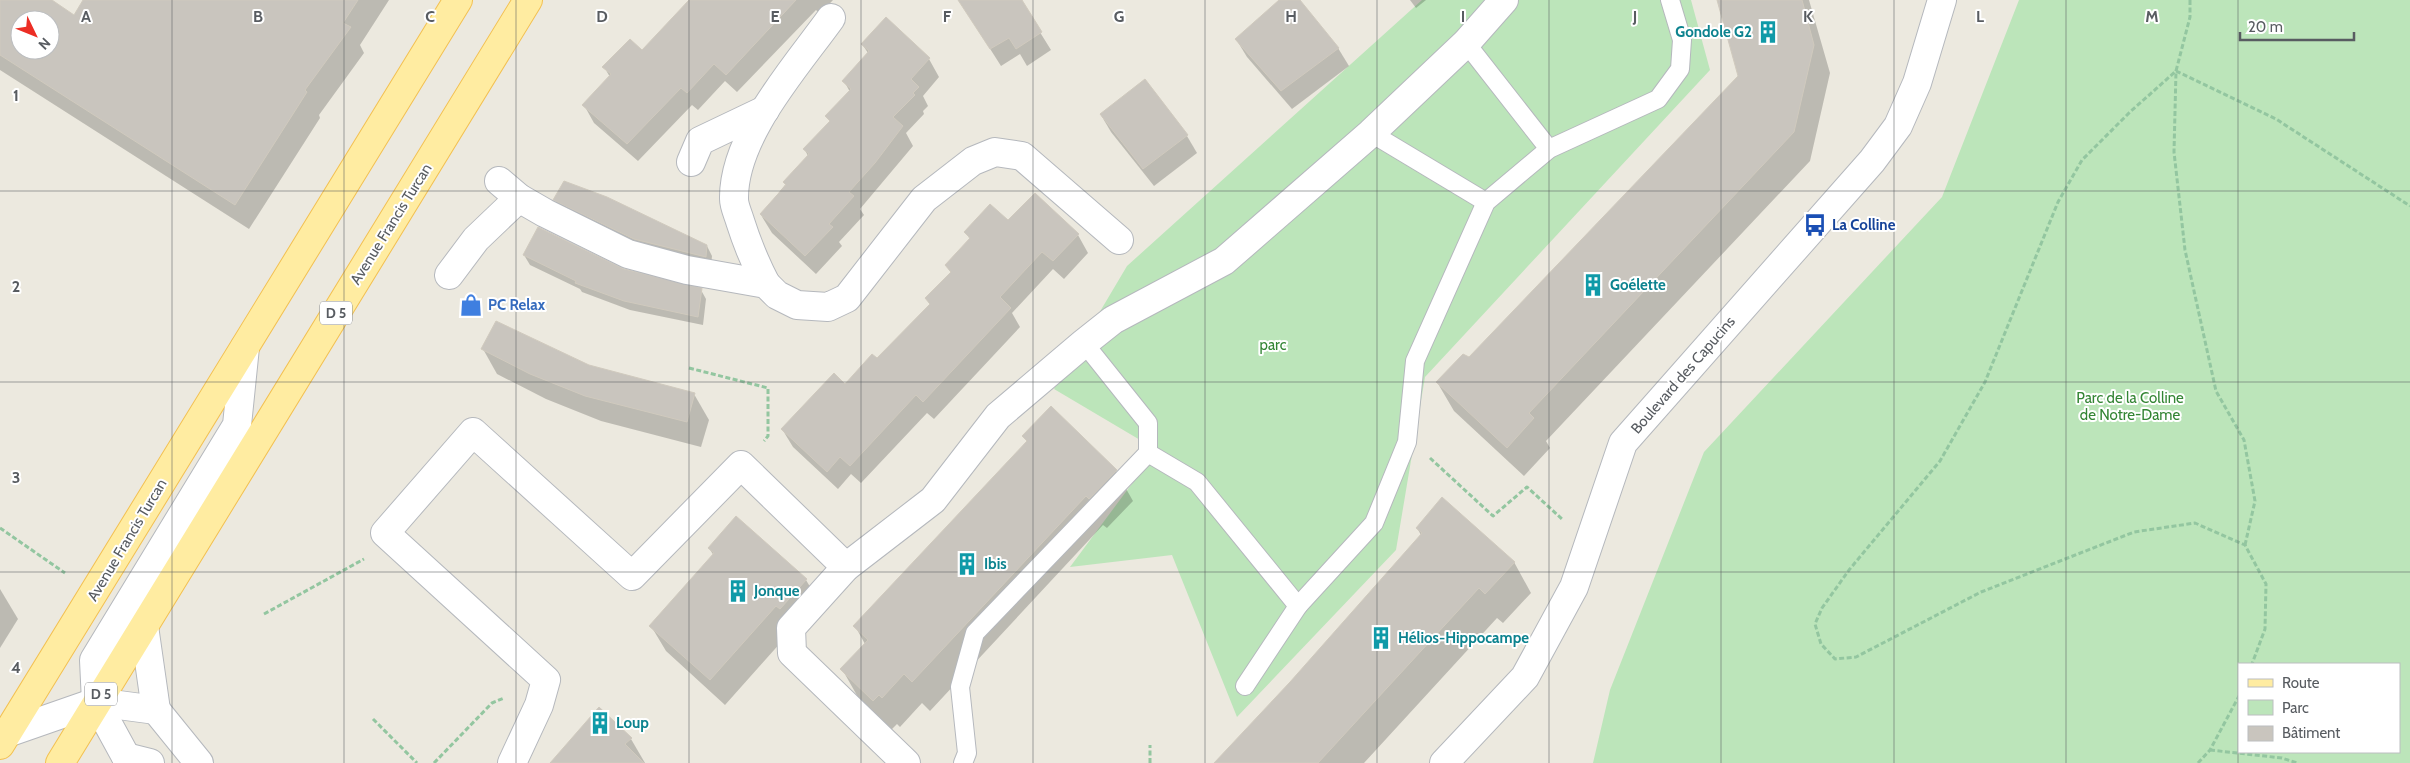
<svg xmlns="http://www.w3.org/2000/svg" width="2410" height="763" viewBox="0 0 2410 763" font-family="Cabin,sans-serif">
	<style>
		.green { fill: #bce5ba; fill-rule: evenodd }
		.shadow { fill: #0003; fill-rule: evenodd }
		.building { fill: #c9c5be; stroke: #d0cabe; fill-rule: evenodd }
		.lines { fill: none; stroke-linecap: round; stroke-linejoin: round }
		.service-casing { stroke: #b5b8bd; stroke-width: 20 }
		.minor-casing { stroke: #b5b8bd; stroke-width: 30 }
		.primary-casing { stroke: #f3c051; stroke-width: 30 }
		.path { stroke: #93c6a0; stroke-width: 3; stroke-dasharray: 5 2.5; stroke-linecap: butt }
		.service { stroke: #fff; stroke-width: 18 }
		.minor { stroke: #fff; stroke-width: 28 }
		.primary { stroke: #ffeca1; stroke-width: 28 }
		.grid { fill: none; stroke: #585c61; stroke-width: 1; stroke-opacity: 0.55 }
		.labels { text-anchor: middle; stroke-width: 4; stroke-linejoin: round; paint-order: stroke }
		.shield { fill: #fff; stroke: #8a8d90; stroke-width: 1 }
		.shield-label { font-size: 14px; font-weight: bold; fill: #585c61 }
		.culture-label { font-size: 15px; font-weight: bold; fill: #0d838f; stroke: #fff; text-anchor: start }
		.street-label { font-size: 15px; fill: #585c61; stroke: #fff }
		.transit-label { font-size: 15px; font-weight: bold; fill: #164399; stroke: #fff; text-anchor: start }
		.shop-label { font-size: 15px; font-weight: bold; fill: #366cbe; stroke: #fff; text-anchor: start }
		.park-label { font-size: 15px; fill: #338534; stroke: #fff }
		.grid-label { font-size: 16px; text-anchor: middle; font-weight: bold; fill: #585c61; stroke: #fff; stroke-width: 4; stroke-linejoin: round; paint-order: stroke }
	</style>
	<rect width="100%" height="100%" fill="#ece9df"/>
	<g class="green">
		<polygon points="1422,0 1691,0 1710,70 1425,377 1396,550 1237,717 1172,555 1070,567 1157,450 1054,389 1127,266"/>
		<path d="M2019,0h391v763h-817l17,-73 94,-238 238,-255zM2399,664v88h-160v-88z"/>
	</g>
	<g class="shadow">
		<path d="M0,0h50l24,16 11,-16h304l-29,45 4,8 -45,62 1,3 -71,111 -249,-159zM20,20h30v30h-30z"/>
		<polygon points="703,0 833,0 820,14 816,10 737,92 725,81 698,110 692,105 638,161 594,123 584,105 610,77 604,67 643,52"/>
		<polygon points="959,0 1020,0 1051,50 1027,66 1020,54 1001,66"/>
		<polygon points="1281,0 1298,0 1338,48 1349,66 1292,109 1247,57 1236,39"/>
		<polygon points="1410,0 1426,0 1416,8"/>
		<polygon points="1718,0 1809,0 1830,73 1810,161 1546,441 1550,448 1524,476 1454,411 1437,382 1469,359 1739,76"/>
		<polygon points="862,44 929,59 939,77 923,96 928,106 923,111 924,114 906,133 913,146 860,209 864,215 839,242 842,246 816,274 772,233 761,215 808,156 805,150 830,122 827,116 850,92 844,81 868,53"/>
		<polygon points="1144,81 1187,136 1197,153 1154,186 1111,132 1101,115"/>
		<polygon points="555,200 707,246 712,256 711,266 640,248 560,209"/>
		<polygon points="1008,222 1078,235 1088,253 1064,279 1053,269 1012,313 1020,327 934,419 927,413 861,483 851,474 838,489 793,447 782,429 877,360 930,305 927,299 951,273 946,265 970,240 966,232"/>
		<polygon points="524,255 623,270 701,290 706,299 703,325 630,310 582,292 580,289 530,265"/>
		<polygon points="483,349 589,366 694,394 709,420 701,447 601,421 546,399 497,374"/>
		<polygon points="1024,436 1116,471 1133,501 1107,528 1103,525 930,711 922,703 900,727 897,724 891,730 859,699 842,669 865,644 855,626 1027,442"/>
		<polygon points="1417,528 1514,562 1531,593 1503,623 1497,618 1364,763 1216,763 1291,683 1421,535"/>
		<polygon points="709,548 806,580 821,605 791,631 725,705 666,651 651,626 714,556"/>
		<polygon points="0,589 18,619 0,648"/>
		<polygon points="631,739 645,763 552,763"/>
	</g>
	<g class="building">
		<path d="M0,0h52l22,15 9,-15h275l-15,23 8,4 -46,63 2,2 -72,113 -235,-150zM20,20h30v30h-30z"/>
		<polygon points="689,0 796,0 726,75 714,64 687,93 681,88 627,144 582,105 611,74 602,67 630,39 642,50"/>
		<polygon points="958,0 1022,0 1042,32 1016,49 1009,38 990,49"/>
		<polygon points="1279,0 1300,0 1339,48 1281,91 1235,39"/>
		<polygon points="1717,0 1802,0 1814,45 1794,132 1529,413 1534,418 1507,448 1436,382 1463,354 1469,357 1738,76"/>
		<polygon points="886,17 930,58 911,79 919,87 913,93 915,95 893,117 903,126 875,163 849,192 854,196 829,224 833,227 805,256 760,214 786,185 783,182 809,154 803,149 830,121 825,116 851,89 842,81 869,51 861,44"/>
		<polygon points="1145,79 1188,135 1143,169 1100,114"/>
		<polygon points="564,181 607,197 707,245 706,257 634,239 553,200"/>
		<polygon points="1035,193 1079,234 1053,261 1042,252 1000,297 1011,308 923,402 916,395 850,466 840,457 827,472 781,429 834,373 845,384 872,354 877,358 930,304 925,298 951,272 945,265 970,238 964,232 990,204 1008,220"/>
		<polygon points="538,227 624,269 702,288 698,317 624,301 575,283 576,281 523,255"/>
		<polygon points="496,321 589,365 695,393 687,422 585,396 530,374 481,349"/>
		<polygon points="1051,406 1117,470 1089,499 1086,496 912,682 904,674 882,698 879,695 873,701 840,669 868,640 853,626 1027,441 1022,436"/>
		<polygon points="1442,497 1515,562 1485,594 1479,588 1318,763 1214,763 1290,682 1422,533 1416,528"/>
		<polygon points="736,516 807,579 780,609 776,606 710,680 649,626 714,553 708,548"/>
		<polygon points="599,707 632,738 625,744 644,763 550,763"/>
	</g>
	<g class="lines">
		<defs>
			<g id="service">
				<polyline points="1466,43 1549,149"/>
				<polyline points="1371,133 1486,202"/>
				<polyline points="1084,343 1148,423 1148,453 1197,482 1298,606 1245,686"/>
				<polyline points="1298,606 1374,523 1407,442 1415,361 1486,202 1549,149 1658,99 1680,69 1682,40 1670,0"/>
				<polyline points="963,763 967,753 960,687 975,633 1148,453"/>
			</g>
			<g id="minor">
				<polyline points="691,162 700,141 765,110"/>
				<polyline points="499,181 519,198 545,213 628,254 687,270 766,284 777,295 797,305 828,307 847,298 924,199 973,161 995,152 1022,156 1119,240"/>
				<polyline points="449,275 476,239 519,198"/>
				<path d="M766,284c-11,-21 -19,-41 -26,-63 -2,-7 -6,-15 -6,-22 -1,-63 62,-132 97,-181"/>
				<polyline points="846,567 933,500 998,416 1084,343 1113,320 1224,261 1371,133 1466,43 1504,0"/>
				<polyline points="144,626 156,710"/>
				<polyline points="156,710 199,763"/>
				<polyline points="7,733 96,702 156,710"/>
				<polyline points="126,757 96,702 94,660 237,425 245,347"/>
				<polyline points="126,757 150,763"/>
				<polyline points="512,763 539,705 546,680 385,533 473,432 632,576 741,465 846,567 791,628 792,653 906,763"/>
				<polyline points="1444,763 1525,677 1574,587 1623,443 1872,161 1898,126 1917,83 1942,0"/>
			</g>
			<g id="primary">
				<polyline points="0,745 458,0"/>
				<polyline points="60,763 528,0"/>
			</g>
		</defs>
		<use href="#service" class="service-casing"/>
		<use href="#minor" class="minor-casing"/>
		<use href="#primary" class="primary-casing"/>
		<g class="path">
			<polyline points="2190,0 2190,17 2176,71 2130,112 2082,160 2058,202 1985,382 1940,461 1849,570 1822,608 1815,624 1821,644 1835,659 1856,657 1981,592 2134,532 2195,523 2245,545 2266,584 2265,629 2252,664"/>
			<polyline points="689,368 768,388 768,436 764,441"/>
			<polyline points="1430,458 1493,516 1527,487 1562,519"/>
			<polyline points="0,528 65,573"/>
			<polyline points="2245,545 2255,501 2244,440 2216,391 2185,250 2174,152 2176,71 2276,119 2410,206"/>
			<polyline points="264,614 364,559"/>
			<polyline points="373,719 417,763"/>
			<polyline points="2210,750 2282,758 2297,763"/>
			<polyline points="434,763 492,703 504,698"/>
			<polyline points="1150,763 1150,745"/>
			<polyline points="2198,763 2210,750 2239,696"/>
		</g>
		<use href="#service" class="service"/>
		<use href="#minor" class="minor"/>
		<use href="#primary" class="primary"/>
	</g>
	<path class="grid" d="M172,0v763M344,0v763M516,0v763M689,0v763M861,0v763M1033,0v763M1205,0v763M1377,0v763M1549,0v763M1721,0v763M1894,0v763M2066,0v763M2238,0v763M0,191h2410M0,382h2410M0,572h2410"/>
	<defs>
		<symbol id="building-bare" viewBox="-9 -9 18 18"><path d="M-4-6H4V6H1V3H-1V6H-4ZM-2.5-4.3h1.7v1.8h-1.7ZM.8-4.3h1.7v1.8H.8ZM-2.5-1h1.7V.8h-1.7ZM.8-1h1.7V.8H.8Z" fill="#0f9aa8" stroke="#fff" stroke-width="2.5" paint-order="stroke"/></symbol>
		<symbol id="bus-bare" viewBox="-9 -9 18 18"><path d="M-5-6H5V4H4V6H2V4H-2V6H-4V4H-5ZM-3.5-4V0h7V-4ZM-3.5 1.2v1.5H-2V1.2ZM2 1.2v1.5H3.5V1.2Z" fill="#1a4fb4" stroke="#fff" stroke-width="2.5" paint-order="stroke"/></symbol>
		<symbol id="shop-bare" viewBox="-9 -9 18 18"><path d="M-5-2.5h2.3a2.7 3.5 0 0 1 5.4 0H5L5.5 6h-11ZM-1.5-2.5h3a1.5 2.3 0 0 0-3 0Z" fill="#3f7fe0" stroke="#fff" stroke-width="2.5" paint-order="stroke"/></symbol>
	</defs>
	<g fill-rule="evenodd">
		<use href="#building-bare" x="1752" y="16" width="32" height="32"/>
		<use href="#bus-bare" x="1799" y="209" width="32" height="32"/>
		<use href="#building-bare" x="1577" y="269" width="32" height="32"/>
		<use href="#shop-bare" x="455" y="289" width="32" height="32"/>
		<use href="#building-bare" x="951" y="548" width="32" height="32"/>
		<use href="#building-bare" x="722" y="575" width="32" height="32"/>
		<use href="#building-bare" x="1365" y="622" width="32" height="32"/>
		<use href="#building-bare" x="584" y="707" width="32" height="32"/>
	</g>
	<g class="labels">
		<g class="shield">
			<rect x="320" y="301.5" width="32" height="23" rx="4"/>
			<rect x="85" y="682.5" width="32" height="23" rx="4"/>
		</g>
		<g class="shield-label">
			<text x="336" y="318">D 5</text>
			<text x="101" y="699">D 5</text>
		</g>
		<g class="culture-label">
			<text x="1752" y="37" text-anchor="end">Gondole G2</text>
			<text x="1610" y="290">Goélette</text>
			<text x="984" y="569">Ibis</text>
			<text x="754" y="596">Jonque</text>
			<text x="1398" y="643">Hélios-Hippocampe</text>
			<text x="616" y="728">Loup</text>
		</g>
		<g class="street-label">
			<text transform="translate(391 224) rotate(-58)" y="5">Avenue Francis Turcan</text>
			<text transform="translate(1683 375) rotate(-49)" y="5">Boulevard des Capucins</text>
			<text transform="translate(127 540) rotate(-59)" y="5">Avenue Francis Turcan</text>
		</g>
		<g class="transit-label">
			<text x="1832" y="230">La Colline</text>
		</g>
		<g class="shop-label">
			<text x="488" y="310">PC Relax</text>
		</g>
		<g class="park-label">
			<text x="1273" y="350">parc</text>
			<text x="2130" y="403">Parc de la Colline<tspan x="2130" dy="17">de Notre-Dame</tspan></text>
		</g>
	</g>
	<g class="grid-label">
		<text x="86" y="22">A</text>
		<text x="258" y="22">B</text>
		<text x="430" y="22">C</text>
		<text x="602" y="22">D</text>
		<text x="775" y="22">E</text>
		<text x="947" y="22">F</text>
		<text x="1119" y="22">G</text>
		<text x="1291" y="22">H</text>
		<text x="1463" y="22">I</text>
		<text x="1635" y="22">J</text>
		<text x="1808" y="22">K</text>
		<text x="1980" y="22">L</text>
		<text x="2152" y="22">M</text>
		<text x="16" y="101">1</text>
		<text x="16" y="292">2</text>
		<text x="16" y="483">3</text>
		<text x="16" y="673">4</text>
	</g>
	<rect x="2238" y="663" width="162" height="90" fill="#ffffff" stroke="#bcbec0"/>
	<rect x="2248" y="679" width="25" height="8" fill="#ffeca1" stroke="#bcbec0"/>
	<text x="2282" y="688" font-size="15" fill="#585c61">Route</text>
	<rect x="2248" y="700" width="25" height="15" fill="#bce5ba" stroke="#bcbec0"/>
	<text x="2282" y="713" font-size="15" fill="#585c61">Parc</text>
	<rect x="2248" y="726" width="25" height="15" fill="#c9c5be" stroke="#bcbec0"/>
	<text x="2282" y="738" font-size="15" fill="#585c61">Bâtiment</text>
	<g transform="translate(35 35) rotate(133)"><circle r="24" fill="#ffffff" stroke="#bcbec0"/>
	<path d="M0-4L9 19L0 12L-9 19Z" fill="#ec2e25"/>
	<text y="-8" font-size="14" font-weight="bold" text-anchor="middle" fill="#585c61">N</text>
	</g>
	<path d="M2240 32v8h114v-8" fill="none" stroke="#585c61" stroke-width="2.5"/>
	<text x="2248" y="32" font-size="15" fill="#585c61" stroke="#ffffff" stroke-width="4" paint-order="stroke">20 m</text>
</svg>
